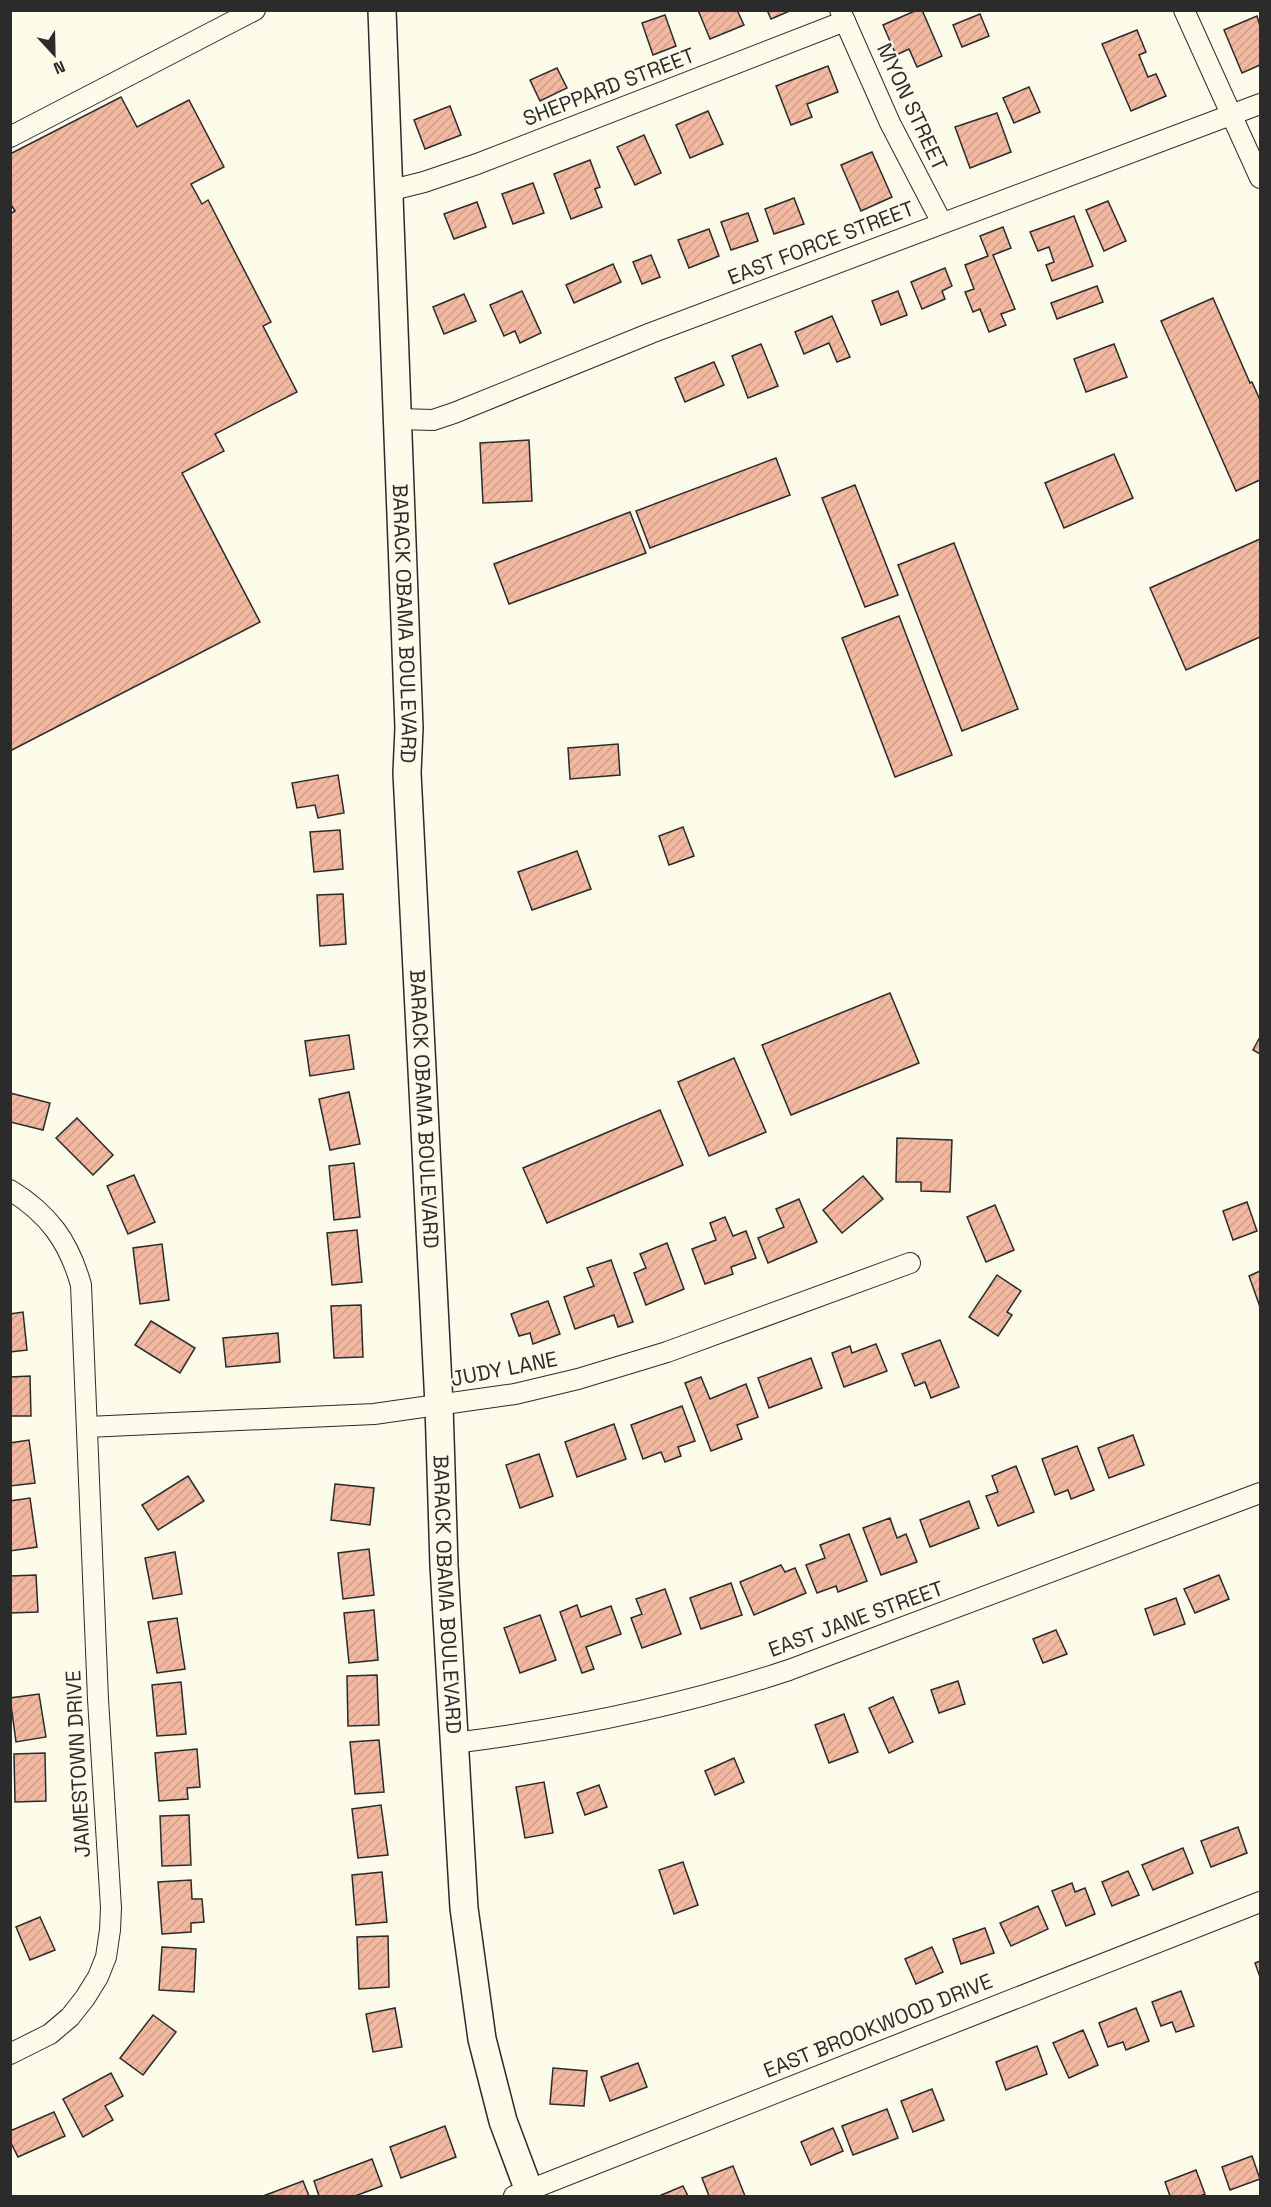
<svg xmlns="http://www.w3.org/2000/svg" width="1271" height="2207" viewBox="0 0 1271 2207" font-family="'Space Grotesk',sans-serif">
	<style>
		.building { fill: url(#building-hatch); stroke: #2b2b2b; stroke-width: 1.5 }
		.lines { fill: none; stroke-linecap: round; stroke-linejoin: round }
		.street-casing { stroke: #2b2b2b; stroke-width: 22 }
		.secondary-casing { stroke: #2b2b2b; stroke-width: 30 }
		.street { stroke: #fdfbea; stroke-width: 20 }
		.secondary { stroke: #fdfbea; stroke-width: 27 }
		.labels { text-anchor: middle; stroke-width: 4.5; stroke-linejoin: round; paint-order: stroke }
		.street-label { font-size: 21px; fill: #2b2b2b; stroke: #fdfbea }
	</style>
	<defs>
		<pattern id="building-hatch" width="6" height="6" patternUnits="userSpaceOnUse" patternTransform="scale(1.5)"><rect width="6" height="6" fill="#f2b8a0"/><path d="M-1 1l2-2M0 6l6-6M5 7l2-2" fill="none" stroke="#d09e8a"/></pattern>
	</defs>
	<rect width="100%" height="100%" fill="#fdfbea"/>
	<g class="building">
		<polygon points="698,10 737,10 744,25 710,39"/>
		<polygon points="767,10 792,10 771,19"/>
		<polygon points="917,10 922,10 942,56 917,67 909,49 896,55 883,25"/>
		<polygon points="980,14 989,36 962,47 953,25"/>
		<polygon points="665,15 676,46 653,55 642,23"/>
		<polygon points="1257,16 1260,26 1260,65 1242,73 1224,30"/>
		<polygon points="1137,30 1146,52 1139,55 1148,77 1156,74 1166,96 1131,111 1102,44"/>
		<polygon points="828,66 838,92 807,104 812,117 791,125 776,86"/>
		<polygon points="557,68 567,88 540,101 530,80"/>
		<polygon points="1029,87 1040,112 1014,123 1003,98"/>
		<polygon points="121,97 137,127 189,100 224,167 191,184 202,204 208,200 271,322 263,326 297,392 215,434 224,451 182,473 260,622 10,751 10,214 15,211 10,203 10,154"/>
		<polygon points="450,106 461,135 425,149 414,120"/>
		<polygon points="708,111 723,144 690,158 676,125"/>
		<polygon points="997,113 1011,152 970,168 955,127"/>
		<polygon points="644,135 661,173 635,185 617,147"/>
		<polygon points="872,152 892,197 861,211 841,165"/>
		<polygon points="590,160 600,187 595,189 602,207 571,219 554,174"/>
		<polygon points="533,183 544,213 513,224 502,194"/>
		<polygon points="794,198 804,224 774,234 765,209"/>
		<polygon points="1108,201 1126,241 1104,251 1086,210"/>
		<polygon points="477,202 486,227 454,239 444,214"/>
		<polygon points="748,213 758,241 731,250 721,222"/>
		<polygon points="1074,216 1093,266 1052,281 1046,265 1054,262 1049,247 1038,251 1030,232"/>
		<polygon points="1003,227 1011,248 993,255 1015,309 1001,314 1006,325 989,332 980,309 973,312 965,292 974,289 965,265 988,256 980,236"/>
		<polygon points="709,229 719,256 689,268 678,240"/>
		<polygon points="651,255 660,277 642,284 633,262"/>
		<polygon points="613,264 621,282 574,303 566,285"/>
		<polygon points="945,268 952,286 942,291 945,299 922,309 911,282"/>
		<polygon points="1097,286 1103,302 1057,319 1051,303"/>
		<polygon points="522,291 541,333 520,343 515,331 504,336 490,305"/>
		<polygon points="898,291 907,315 881,325 872,301"/>
		<polygon points="464,294 476,321 444,334 433,307"/>
		<polygon points="1213,298 1250,383 1252,382 1260,400 1260,480 1236,491 1161,321"/>
		<polygon points="832,316 850,357 837,362 829,343 804,354 795,332"/>
		<polygon points="761,344 778,386 748,398 732,356"/>
		<polygon points="1114,344 1127,377 1086,392 1074,359"/>
		<polygon points="714,362 724,385 685,402 675,378"/>
		<polygon points="529,440 532,501 483,503 480,443"/>
		<polygon points="1114,454 1133,498 1064,528 1045,483"/>
		<polygon points="776,458 790,495 650,548 636,511"/>
		<polygon points="855,485 898,595 865,607 822,498"/>
		<polygon points="630,512 646,553 509,604 494,564"/>
		<polygon points="1260,539 1260,637 1186,670 1150,588"/>
		<polygon points="954,543 1018,709 962,731 898,565"/>
		<polygon points="899,616 952,755 895,777 842,638"/>
		<polygon points="618,744 620,775 570,779 568,748"/>
		<polygon points="338,775 344,813 318,818 315,805 297,808 292,783"/>
		<polygon points="683,827 694,856 669,865 659,836"/>
		<polygon points="340,830 343,869 314,872 310,832"/>
		<polygon points="577,851 591,889 532,910 518,872"/>
		<polygon points="343,894 346,944 320,946 317,895"/>
		<polygon points="890,993 919,1063 791,1115 762,1045"/>
		<polygon points="349,1035 354,1069 310,1076 305,1041"/>
		<polygon points="1260,1037 1260,1054 1253,1050"/>
		<polygon points="734,1058 766,1132 709,1156 678,1082"/>
		<polygon points="349,1092 360,1144 330,1150 319,1099"/>
		<polygon points="10,1093 50,1103 43,1130 10,1122"/>
		<polygon points="660,1110 683,1165 547,1223 523,1168"/>
		<polygon points="77,1118 113,1155 93,1175 56,1138"/>
		<polygon points="897,1138 952,1140 950,1192 921,1191 921,1182 896,1182"/>
		<polygon points="354,1163 360,1217 334,1220 329,1166"/>
		<polygon points="134,1175 155,1222 128,1234 107,1186"/>
		<polygon points="863,1176 883,1199 842,1233 823,1210"/>
		<polygon points="799,1199 817,1242 768,1263 758,1238 784,1227 776,1209"/>
		<polygon points="1247,1202 1257,1231 1233,1240 1223,1211"/>
		<polygon points="995,1205 1014,1250 986,1262 967,1217"/>
		<polygon points="725,1217 733,1236 746,1231 756,1258 731,1267 733,1274 705,1284 692,1249 716,1240 710,1223"/>
		<polygon points="357,1230 362,1282 332,1285 327,1233"/>
		<polygon points="667,1243 684,1289 646,1305 634,1273 646,1268 640,1254"/>
		<polygon points="162,1244 169,1300 140,1304 133,1248"/>
		<polygon points="611,1260 633,1322 618,1327 614,1315 575,1329 564,1297 594,1286 587,1268"/>
		<polygon points="1260,1271 1260,1307 1249,1276"/>
		<polygon points="997,1275 1021,1291 1007,1312 1012,1315 998,1336 969,1317"/>
		<polygon points="548,1301 560,1334 533,1344 530,1333 519,1336 511,1314"/>
		<polygon points="361,1305 363,1357 334,1358 331,1306"/>
		<polygon points="23,1312 27,1350 10,1352 10,1314"/>
		<polygon points="151,1321 195,1348 180,1373 135,1345"/>
		<polygon points="278,1333 280,1362 226,1367 223,1338"/>
		<polygon points="940,1340 959,1387 931,1398 925,1382 915,1386 902,1354"/>
		<polygon points="876,1344 887,1371 844,1387 832,1353 850,1346 852,1353"/>
		<polygon points="811,1358 822,1388 769,1408 758,1378"/>
		<polygon points="30,1376 31,1416 10,1416 10,1377"/>
		<polygon points="701,1377 710,1399 746,1384 758,1417 737,1425 742,1439 711,1451 685,1383"/>
		<polygon points="682,1406 695,1441 678,1447 681,1456 665,1462 661,1452 643,1459 631,1425"/>
		<polygon points="614,1424 626,1459 577,1477 565,1442"/>
		<polygon points="1133,1435 1144,1465 1109,1478 1098,1448"/>
		<polygon points="29,1440 35,1483 10,1486 10,1443"/>
		<polygon points="1077,1446 1094,1490 1071,1499 1068,1490 1055,1495 1042,1459"/>
		<polygon points="539,1454 553,1496 520,1508 506,1465"/>
		<polygon points="1016,1466 1034,1512 998,1526 986,1496 998,1492 992,1476"/>
		<polygon points="188,1476 204,1501 158,1530 142,1505"/>
		<polygon points="335,1484 374,1488 370,1525 331,1520"/>
		<polygon points="30,1498 37,1547 10,1551 10,1501"/>
		<polygon points="969,1501 979,1528 930,1547 920,1520"/>
		<polygon points="890,1518 897,1538 906,1534 917,1562 881,1575 863,1528"/>
		<polygon points="849,1534 867,1581 838,1592 836,1586 817,1593 806,1565 825,1558 820,1545"/>
		<polygon points="369,1549 374,1595 343,1599 338,1553"/>
		<polygon points="175,1552 182,1594 153,1599 145,1558"/>
		<polygon points="781,1565 785,1572 795,1568 806,1593 754,1615 740,1582"/>
		<polygon points="36,1575 38,1612 10,1613 10,1576"/>
		<polygon points="1219,1575 1229,1599 1195,1613 1184,1589"/>
		<polygon points="731,1583 742,1615 701,1629 690,1598"/>
		<polygon points="665,1589 681,1634 642,1648 631,1618 642,1614 636,1599"/>
		<polygon points="1176,1598 1185,1624 1154,1635 1145,1609"/>
		<polygon points="577,1605 581,1617 611,1606 621,1634 586,1647 594,1669 582,1673 560,1612"/>
		<polygon points="374,1610 378,1660 349,1663 344,1613"/>
		<polygon points="540,1615 556,1660 520,1673 504,1628"/>
		<polygon points="177,1618 185,1669 157,1673 148,1622"/>
		<polygon points="1056,1630 1067,1654 1043,1663 1033,1639"/>
		<polygon points="377,1675 379,1725 348,1726 347,1676"/>
		<polygon points="958,1681 965,1704 939,1713 931,1690"/>
		<polygon points="181,1682 186,1734 157,1736 152,1685"/>
		<polygon points="39,1694 46,1737 16,1742 10,1698"/>
		<polygon points="893,1697 913,1742 889,1753 869,1708"/>
		<polygon points="844,1714 858,1752 829,1763 815,1725"/>
		<polygon points="379,1740 384,1792 355,1794 350,1742"/>
		<polygon points="197,1749 200,1787 187,1788 188,1799 159,1801 155,1753"/>
		<polygon points="45,1753 46,1801 15,1802 14,1754"/>
		<polygon points="734,1758 744,1782 715,1795 705,1771"/>
		<polygon points="544,1782 553,1833 525,1838 516,1787"/>
		<polygon points="599,1785 607,1807 585,1815 577,1793"/>
		<polygon points="381,1805 388,1855 358,1858 352,1809"/>
		<polygon points="189,1815 191,1865 162,1866 160,1816"/>
		<polygon points="1238,1827 1247,1853 1211,1867 1201,1841"/>
		<polygon points="1183,1848 1193,1873 1153,1890 1142,1865"/>
		<polygon points="683,1862 698,1905 674,1914 659,1870"/>
		<polygon points="1128,1871 1139,1895 1112,1906 1102,1882"/>
		<polygon points="382,1872 387,1922 356,1925 352,1875"/>
		<polygon points="191,1880 192,1899 202,1899 204,1922 191,1923 191,1932 162,1934 158,1882"/>
		<polygon points="1072,1883 1075,1892 1085,1888 1095,1914 1066,1926 1052,1891"/>
		<polygon points="1038,1906 1048,1929 1011,1946 1000,1923"/>
		<polygon points="40,1917 55,1950 30,1960 16,1927"/>
		<polygon points="985,1928 994,1953 961,1964 953,1939"/>
		<polygon points="388,1936 389,1987 359,1989 357,1937"/>
		<polygon points="162,1947 196,1949 194,1992 159,1990"/>
		<polygon points="932,1947 943,1972 916,1984 905,1959"/>
		<polygon points="1260,1961 1260,1977 1255,1963"/>
		<polygon points="1181,1991 1194,2026 1176,2032 1172,2022 1161,2026 1152,2002"/>
		<polygon points="395,2008 402,2047 373,2052 366,2014"/>
		<polygon points="1136,2008 1149,2041 1126,2050 1123,2042 1108,2047 1099,2023"/>
		<polygon points="153,2015 176,2032 143,2075 120,2058"/>
		<polygon points="1083,2030 1098,2065 1069,2078 1053,2043"/>
		<polygon points="1037,2046 1047,2074 1006,2090 996,2062"/>
		<polygon points="638,2063 647,2087 610,2101 601,2077"/>
		<polygon points="553,2068 587,2071 584,2106 550,2104"/>
		<polygon points="111,2073 123,2096 105,2106 113,2120 83,2137 63,2099"/>
		<polygon points="932,2089 944,2120 913,2132 901,2101"/>
		<polygon points="887,2109 898,2138 853,2155 842,2126"/>
		<polygon points="54,2112 65,2136 18,2157 10,2141 10,2131"/>
		<polygon points="445,2126 456,2157 401,2178 390,2147"/>
		<polygon points="833,2128 843,2151 811,2165 801,2142"/>
		<polygon points="1252,2156 1260,2179 1230,2190 1222,2167"/>
		<polygon points="372,2159 382,2186 355,2196 319,2196 314,2181"/>
		<polygon points="733,2166 745,2196 709,2196 702,2178"/>
		<polygon points="1196,2170 1205,2194 1200,2196 1170,2196 1165,2182"/>
		<polygon points="303,2181 309,2196 263,2196"/>
		<polygon points="683,2186 688,2196 659,2196"/>
	</g>
	<g class="lines">
		<defs>
			<g id="street">
				<polyline points="840,10 890,123 942,223"/>
				<polyline points="1184,10 1260,178"/>
				<polyline points="10,137 255,10"/>
				<polyline points="388,191 424,182 477,164 845,21"/>
				<polyline points="398,419 433,420 454,413 651,333 1260,104"/>
				<path d="M10,1190c39,24 59,52 71,95l17,414 13,209 -1,22 -4,27 -8,20 -13,21 -15,19 -20,17 -40,20"/>
				<polyline points="87,1427 374,1414 515,1394 578,1379 667,1352 910,1263"/>
				<path d="M454,1743c113,-14 227,-37 335,-73l471,-177"/>
				<polyline points="514,2196 1260,1902"/>
			</g>
			<g id="secondary">
				<path id="s1" d="M382,10l27,718 -2,45 32,632 5,160 20,343 18,131 21,82 28,75"/>
			</g>
		</defs>
		<use href="#street" class="street-casing"/>
		<use href="#secondary" class="secondary-casing"/>
		<use href="#street" class="street"/>
		<use href="#secondary" class="secondary"/>
	</g>
	<g class="labels">
		<g class="street-label">
			<text transform="translate(609 87) rotate(-21)" y="7">SHEPPARD STREET</text>
			<text transform="translate(912 107) rotate(65)" y="7">MYON STREET</text>
			<text transform="translate(821 243) rotate(-21)" y="7">EAST FORCE STREET</text>
			<text dy="7" stroke="none"><textPath href="#s1" startOffset="614">BARACK OBAMA BOULEVARD</textPath></text>
			<text dy="7" stroke="none"><textPath href="#s1" startOffset="1100">BARACK OBAMA BOULEVARD</textPath></text>
			<text transform="translate(504 1369) rotate(-11)" y="7">JUDY LANE</text>
			<text dy="7" stroke="none"><textPath href="#s1" startOffset="1586">BARACK OBAMA BOULEVARD</textPath></text>
			<text transform="translate(856 1619) rotate(-20)" y="7">EAST JANE STREET</text>
			<text transform="translate(78 1764) rotate(-93)" y="7">JAMESTOWN DRIVE</text>
			<text transform="translate(878 2026) rotate(-22)" y="7">EAST BROOKWOOD DRIVE</text>
		</g>
	</g>
	<rect width="1271" height="2207" fill="none" stroke="#2b2b2b" stroke-width="24"/>
	<g transform="translate(54 54) rotate(158)" stroke="#fdfbea" stroke-width="4.5" paint-order="stroke">
	<path d="M0-4.5L10 22L0 15L-10 22Z" fill="#2b2b2b"/>
	<text y="-9" font-size="16" font-weight="bold" text-anchor="middle" fill="#2b2b2b">N</text>
	</g>
</svg>
